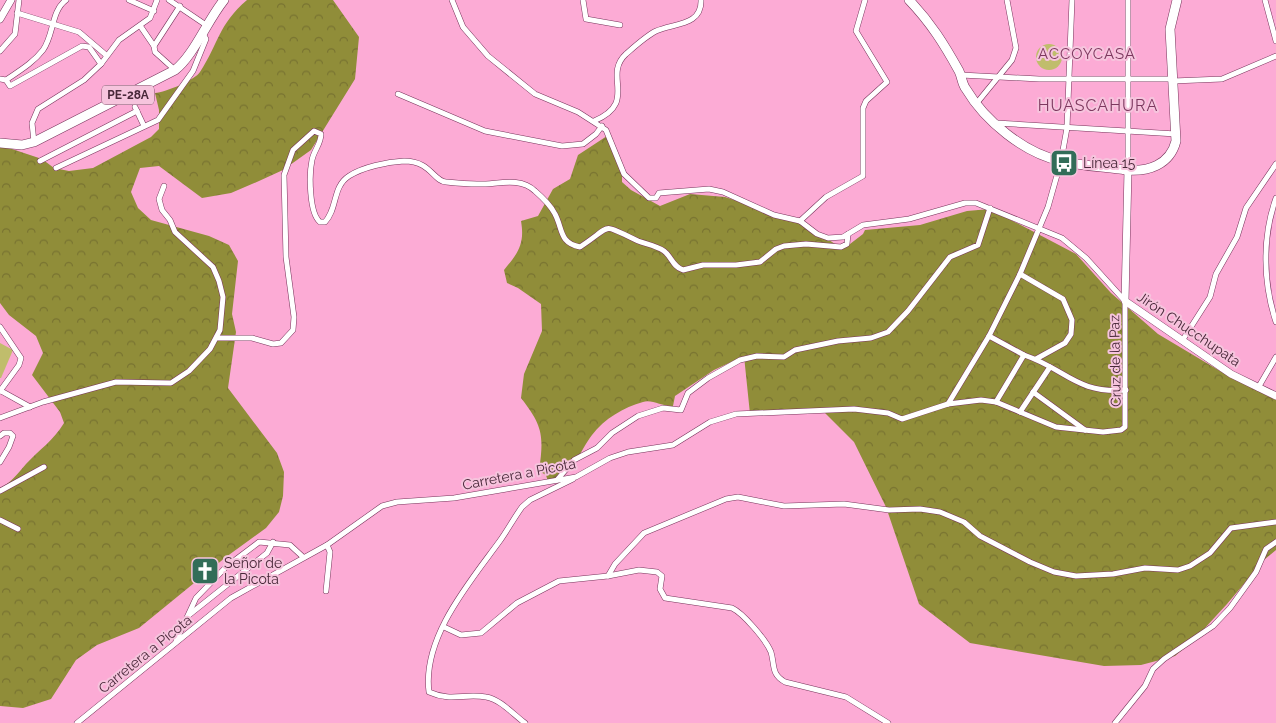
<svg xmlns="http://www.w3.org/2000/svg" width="1276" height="723" viewBox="0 0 1276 723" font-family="Raleway,sans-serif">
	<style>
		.forest { fill: url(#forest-crowns) }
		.park { fill: #c0bd6c }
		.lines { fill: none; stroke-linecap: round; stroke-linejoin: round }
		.street-casing { stroke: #78335b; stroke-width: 6 }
		.secondary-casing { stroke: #78335b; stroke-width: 8 }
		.highway-casing { stroke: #78335b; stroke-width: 10 }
		.street { stroke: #fff; stroke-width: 5 }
		.secondary { stroke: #fff; stroke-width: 7 }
		.highway { stroke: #fff; stroke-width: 9 }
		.labels { text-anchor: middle; stroke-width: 4; stroke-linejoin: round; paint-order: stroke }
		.shield { fill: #f6c4dd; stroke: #7c576a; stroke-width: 1 }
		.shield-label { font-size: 12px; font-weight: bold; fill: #482839 }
		.poi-label { font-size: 14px; fill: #482839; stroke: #f6c4dd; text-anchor: start }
		.street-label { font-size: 14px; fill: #482839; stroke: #f6c4dd }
		.neighbourhood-label { font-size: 15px; letter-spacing: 1px; fill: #7d385f; stroke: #f6c4dd }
		.quarter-label { font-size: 16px; letter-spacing: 1px; fill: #7d385f; stroke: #f6c4dd }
	</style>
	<defs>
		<pattern id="forest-crowns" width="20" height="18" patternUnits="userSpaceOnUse" patternTransform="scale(1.25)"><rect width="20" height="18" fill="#908d39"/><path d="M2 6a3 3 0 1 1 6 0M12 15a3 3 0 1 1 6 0" fill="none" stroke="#787331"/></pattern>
	</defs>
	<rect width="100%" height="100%" fill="#fcabd5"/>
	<g class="forest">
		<path d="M247,0h86l26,37 -4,42 -44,71 -28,20 -24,11 -28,12 -29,5 -43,-32 -19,2 -9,24 7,16 13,12 58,16 20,9 9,16 -6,53 4,18 -8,56 49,65 7,19 -1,24 -4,16 -13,16 -40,29 -87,71 -42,17 -21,15 -25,39 -28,9 -23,-2v-218c12,-6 17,-14 26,-24 13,-14 28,-24 38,-41l-4,-11 -28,-37 11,-22 -7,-17 -27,-21 -9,-12v-158l42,14 12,9 15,3 24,-3 58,-31 8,-8v-19l-4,-17c11,-1 40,-13 45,-21 19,-29 18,-47 47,-72z"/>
		<path d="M610,134l12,29v19l9,8 29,16 30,-12 35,3 79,26 31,21h15l13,-10 2,-4 55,-5 47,-14 23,-2 86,45 35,39 47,41 62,37 56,28v151l-12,10 -37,44 -34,37 -18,15 -34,9 -37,1 -134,-23 -51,-39 -33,-97 -32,-65 -30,-30 -74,2 -6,-58 -30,14 -39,26 -2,10c-10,1 -21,-7 -30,-4 -19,5 -39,17 -51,33 -13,17 -20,43 -44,47l-2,-7 -7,-4c5,-35 4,-45 -18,-73l3,-24 18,-43 -1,-27 -23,-16 -11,-5 -3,-13c14,-17 21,-26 17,-49l17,-5 15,-27 17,-10 8,-24z"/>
	</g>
	<g class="park">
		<circle cx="1049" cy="57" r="13"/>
		<polygon points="0,343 13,350 1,378 0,378"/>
	</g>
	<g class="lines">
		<defs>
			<g id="street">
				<polyline points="129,0 154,11"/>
				<polyline points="169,0 206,25"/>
				<polyline points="583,0 586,19 620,25"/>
				<polyline points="1265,0 1276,41"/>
				<polyline points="17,13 79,32 106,55"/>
				<polyline points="141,27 154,46 155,52 175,70"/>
				<polyline points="154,46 180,6"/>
				<polyline points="0,51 15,34 19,0"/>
				<polyline points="961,75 1039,79 1173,79"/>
				<polyline points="0,79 6,80 10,86 82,46 89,47 101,64"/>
				<path d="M6,80c13,-9 27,-17 37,-30 11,-15 8,-39 23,-50"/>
				<polyline points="1173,81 1222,79 1276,56"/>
				<polyline points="398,94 485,131 562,146 583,144 596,134 602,126"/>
				<polyline points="976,104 1012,60 1016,48 1007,0"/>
				<polyline points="135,107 144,126"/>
				<path d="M594,121c45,-19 8,-45 32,-67 8,-7 20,-18 30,-23 18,-8 46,-5 45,-31"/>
				<polyline points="996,123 1176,134"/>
				<polyline points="34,142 32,123 38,109 84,80 101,64 119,40 150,18 157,0"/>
				<polyline points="40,161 137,111"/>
				<polyline points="56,168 158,120 193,71 206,39 202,32"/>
				<polyline points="1128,170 1128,0"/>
				<path d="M1276,198c-14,39 -13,85 0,124"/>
				<polyline points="800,221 826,197 863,176 863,108 866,101 887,82 856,31 865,0"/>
				<polyline points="1020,274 1063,299 1072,320 1071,334 1065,343 1036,359"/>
				<polyline points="0,327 21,358 19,365 0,391"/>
				<polyline points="989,336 1024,355"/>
				<path d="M218,338h34l21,6 8,-1 12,-13 1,-13 -8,-60 -2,-82 9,-25 21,-19 7,3c0,10 -7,16 -9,26 -3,14 -3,53 8,62h5c13,-14 7,-35 24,-46 14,-9 38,-14 55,-15 27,0 29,20 42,21 10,1 20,2 31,2 19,1 42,-8 58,7 7,6 16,15 20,23 8,15 4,29 25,33 35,-23 19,-24 58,-6 8,3 19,5 26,10 8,6 8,15 19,19l20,-5h33l24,-3 16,-13 8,-3 22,-2 35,3 6,-3 1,-10"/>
				<polyline points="1182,341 1210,297 1216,274 1237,237 1246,208 1276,164"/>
				<polyline points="1258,388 1276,357"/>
				<polyline points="1,391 30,407"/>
				<polyline points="1033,392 1085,430"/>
				<path d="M996,402l28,-47c42,14 52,39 102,35"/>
				<polyline points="948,404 989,336 1020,274 1048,207 1061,161 1067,128 1072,0"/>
				<polyline points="1020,412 1050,367"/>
				<polyline points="0,418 43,402 116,382 171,383 189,371 210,349 220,330 223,297 219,281 213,267 175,232 170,220 162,210 159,199 164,186"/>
				<polyline points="0,436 4,433 10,433 13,436 9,447 0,462"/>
				<polyline points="557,480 574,460 597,448 612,433 638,416 663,408 681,410 688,393 708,378 740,360 757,356 784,357 795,350 838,341 871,338 888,332 908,311 950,257 978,245 990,208"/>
				<polyline points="0,491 44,467"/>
				<polyline points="0,520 18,529"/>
				<polyline points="608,576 615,564 644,533 726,499 738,497 784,506 844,504 889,510 920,509 940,512 964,522 980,536 1030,562 1054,572 1076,576 1113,574 1145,568 1178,570 1190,566 1210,553 1231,528 1276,522"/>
				<polyline points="326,591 330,552 327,545"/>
				<polyline points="189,615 267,553 273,542"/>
				<path d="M444,627l17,8 20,-2 36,-30 42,-22 49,-5 31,-6 18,2 5,4 -2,13 5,9 67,10c11,5 34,32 39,44 4,14 0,22 14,30l61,15 42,26"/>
				<polyline points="176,641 196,598 226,567 259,542 290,545 303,557"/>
				<polyline points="77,723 231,598 327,545 382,506 397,502 454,498 576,477 610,458 628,452 673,445 710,422 736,414 854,409 888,413 902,419 948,404 981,400 996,402 1056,427 1103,432 1121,430 1125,427 1125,301 1086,258 1062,238 976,203 965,203 909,219 863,225 843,237 828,238 817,234 800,221 774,215 723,192 709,189 659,193 656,198 649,198 624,174 606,130 578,112 535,94 488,56 463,27 452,0"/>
				<path d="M525,723c-11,-8 -25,-24 -39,-26 -21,-4 -35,5 -57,-5 -7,-54 40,-109 70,-150 8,-11 15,-24 23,-35l8,-7 43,-21"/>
				<polyline points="1115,723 1145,686 1153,669 1164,659 1213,626 1230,608 1256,572 1266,549 1276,542"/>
			</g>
			<g id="secondary">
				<polyline points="0,19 11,0"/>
				<polyline points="1128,170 1125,301 1231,374 1276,396"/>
			</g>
			<g id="highway">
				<path d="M909,0c22,23 35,44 50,71 3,6 3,13 7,18 19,32 58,64 95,72 21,5 44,6 65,9 22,2 44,-5 50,-29l-6,-112 7,-29"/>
				<path d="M0,143l22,2 12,-3 141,-72c19,-15 32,-49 49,-70"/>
			</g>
		</defs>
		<use href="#street" class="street-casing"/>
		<use href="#secondary" class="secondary-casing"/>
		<use href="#highway" class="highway-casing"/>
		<use href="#street" class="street"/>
		<use href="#secondary" class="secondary"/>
		<use href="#highway" class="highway"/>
	</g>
	<defs>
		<symbol id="bus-square" viewBox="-11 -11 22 22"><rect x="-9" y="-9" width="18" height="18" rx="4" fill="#326d58" stroke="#f6c4dd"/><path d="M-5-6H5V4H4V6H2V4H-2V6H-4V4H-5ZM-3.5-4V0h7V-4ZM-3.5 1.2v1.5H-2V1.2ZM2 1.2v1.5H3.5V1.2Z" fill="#fff"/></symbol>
		<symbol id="church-square" viewBox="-11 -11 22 22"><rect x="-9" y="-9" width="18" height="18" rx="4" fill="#326d58" stroke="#f6c4dd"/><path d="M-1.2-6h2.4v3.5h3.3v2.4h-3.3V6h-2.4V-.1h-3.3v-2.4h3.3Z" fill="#fff"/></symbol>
	</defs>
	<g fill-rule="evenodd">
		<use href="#bus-square" x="1048" y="147" width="32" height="32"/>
		<use href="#church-square" x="189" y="555" width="32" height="32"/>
	</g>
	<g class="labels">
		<rect class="shield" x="102" y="85.5" width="52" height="19" rx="4"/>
		<g class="shield-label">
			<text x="128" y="99">PE-28A</text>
		</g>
		<g class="poi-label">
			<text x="1083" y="168">Línea 15</text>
			<text x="224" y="568">Señor de<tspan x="224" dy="16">la Picota</tspan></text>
		</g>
		<g class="street-label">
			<text transform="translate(1189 329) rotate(34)" y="5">Jirón Chucchupata</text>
			<text transform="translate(1115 361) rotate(-91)" y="5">Cruz de la Paz</text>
			<text transform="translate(519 474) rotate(-11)" y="5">Carretera a Picota</text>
			<text transform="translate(145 654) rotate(-39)" y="5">Carretera a Picota</text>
		</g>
		<g class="neighbourhood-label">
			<text x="1087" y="59">ACCOYCASA</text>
		</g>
		<g class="quarter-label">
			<text x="1098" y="111">HUASCAHURA</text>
		</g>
	</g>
</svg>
